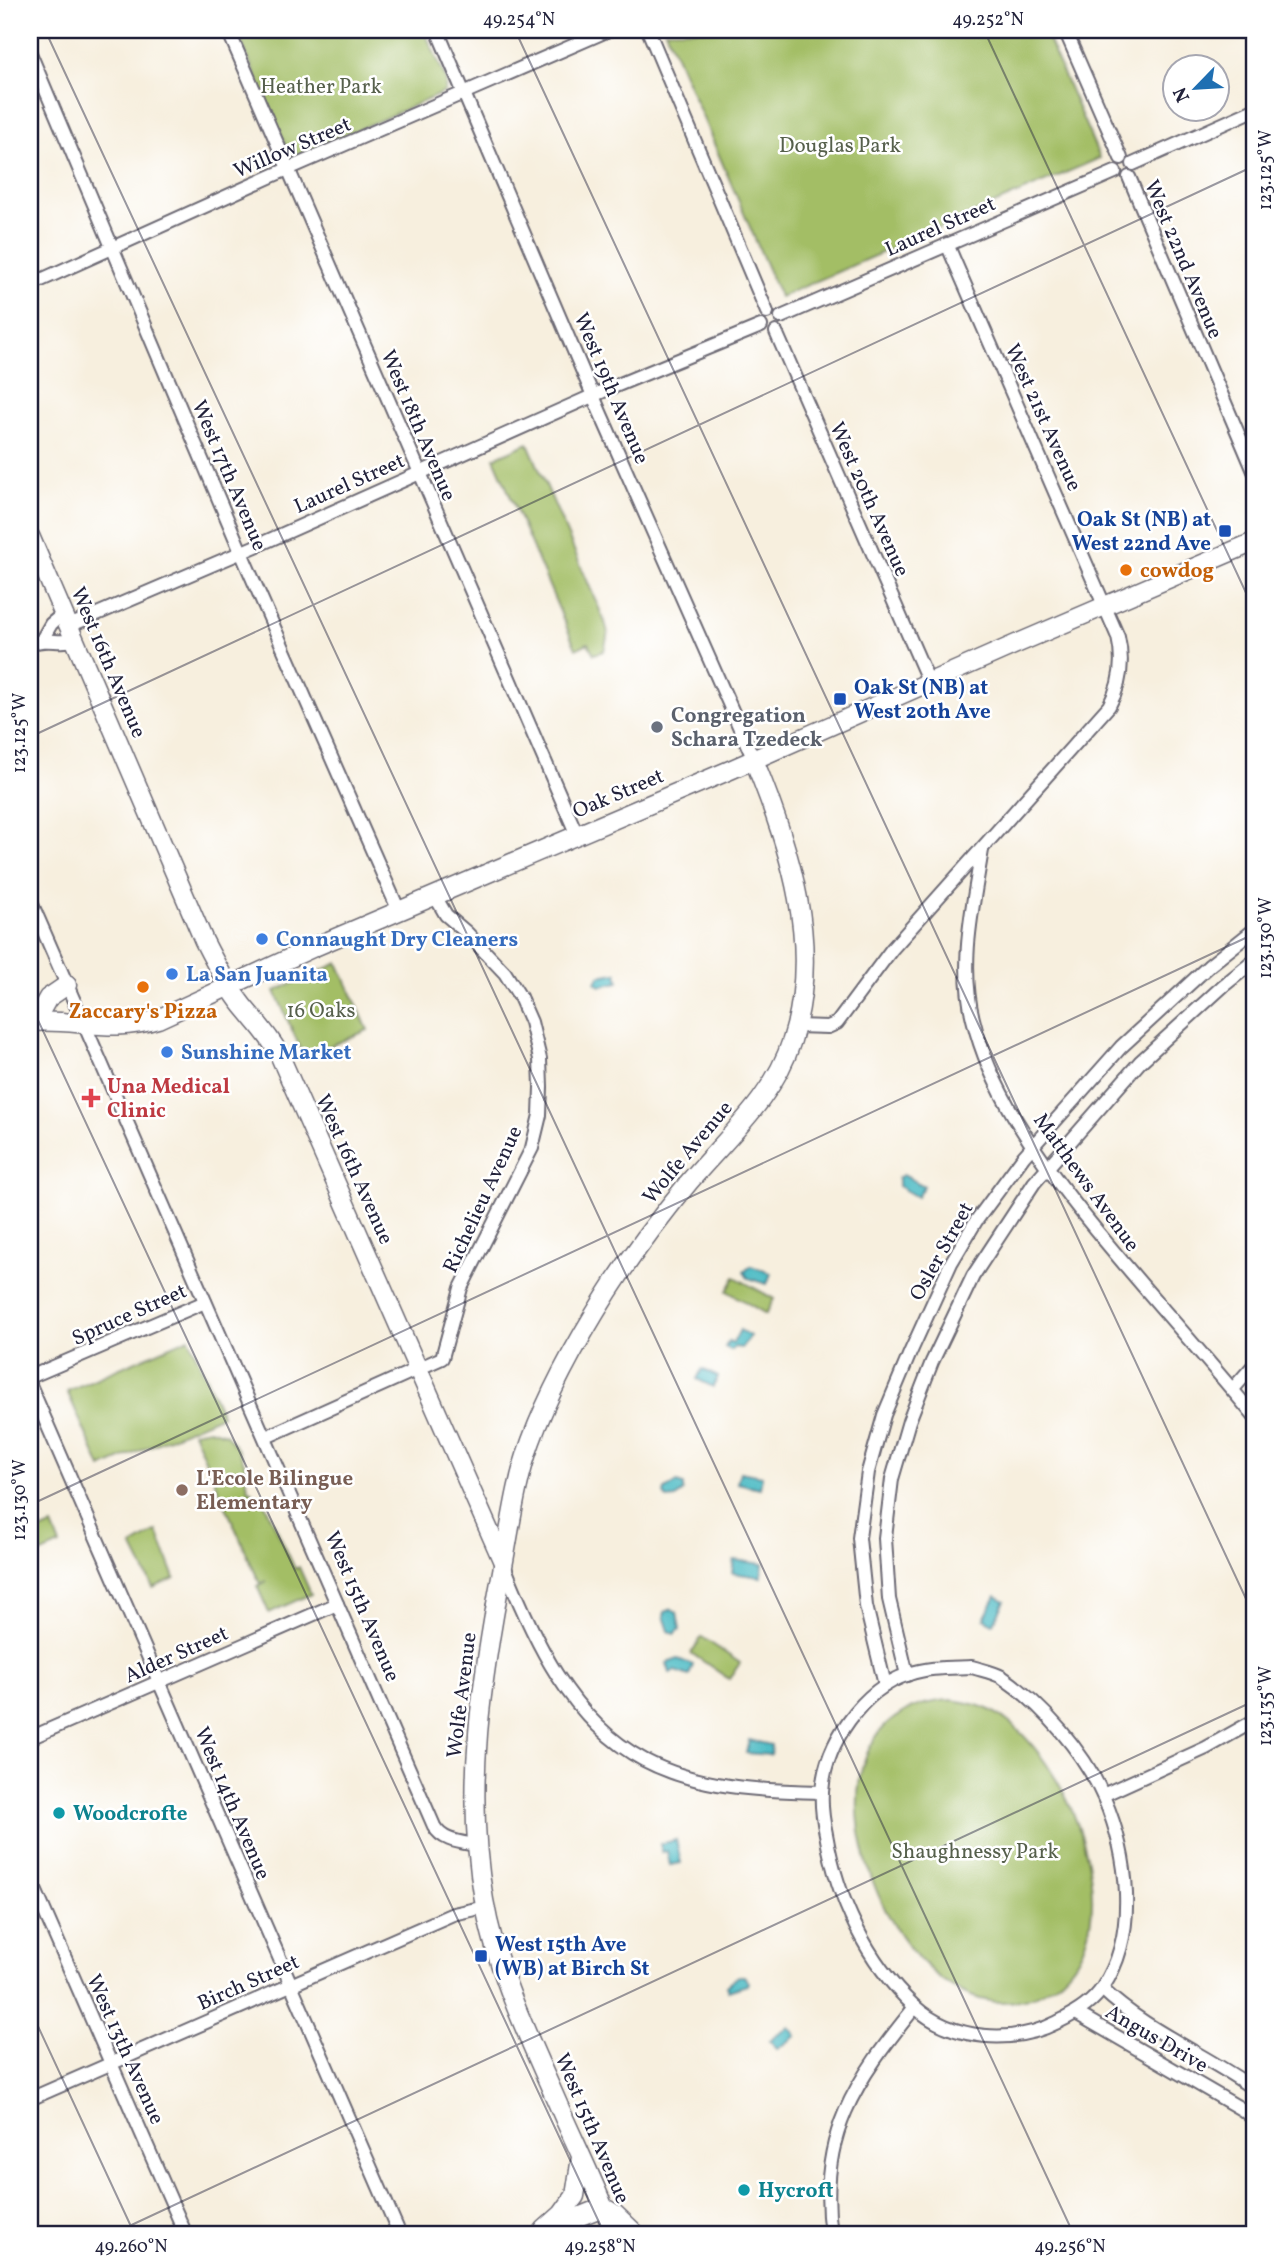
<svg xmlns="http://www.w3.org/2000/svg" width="1284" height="2265" viewBox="0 0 1284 2265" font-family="Vollkorn,serif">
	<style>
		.green { fill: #a3be65; stroke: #627050; stroke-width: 2 }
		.water { fill: #4ebcc5; stroke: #386f80; stroke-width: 2 }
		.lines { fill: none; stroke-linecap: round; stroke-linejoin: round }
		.street-casing { stroke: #6d6a74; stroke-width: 16 }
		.secondary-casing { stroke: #6d6a74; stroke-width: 21 }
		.street { stroke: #fff; stroke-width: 12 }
		.secondary { stroke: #fff; stroke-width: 18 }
		.ticks { fill: none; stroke: #22223b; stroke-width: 2; stroke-opacity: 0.45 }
		.transit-dot { fill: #1a4fb4; stroke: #fff; stroke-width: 2.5 }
		.food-dot { fill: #e8710a; stroke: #fff; stroke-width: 2.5 }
		.worship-dot { fill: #6b7280; stroke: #fff; stroke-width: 2.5 }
		.shop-dot { fill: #3f7fe0; stroke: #fff; stroke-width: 2.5 }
		.health-dot { fill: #e0444e; stroke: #fff; stroke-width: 2.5 }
		.education-dot { fill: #8d6e63; stroke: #fff; stroke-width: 2.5 }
		.culture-dot { fill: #0f9aa8; stroke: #fff; stroke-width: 2.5 }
		.labels { text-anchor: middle; stroke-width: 5; stroke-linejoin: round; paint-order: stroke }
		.park-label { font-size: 21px; fill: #56604c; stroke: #fff }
		.street-label { font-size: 21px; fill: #22223b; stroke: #fff }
		.transit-label { font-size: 21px; font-weight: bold; fill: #164399; stroke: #fff; text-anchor: start }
		.food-label { font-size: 21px; font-weight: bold; fill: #c56008; stroke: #fff; text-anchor: start }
		.worship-label { font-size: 21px; font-weight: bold; fill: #5b616d; stroke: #fff; text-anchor: start }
		.shop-label { font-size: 21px; font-weight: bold; fill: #366cbe; stroke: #fff; text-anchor: start }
		.health-label { font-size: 21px; font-weight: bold; fill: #be3a42; stroke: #fff; text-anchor: start }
		.education-label { font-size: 21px; font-weight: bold; fill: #785e54; stroke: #fff; text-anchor: start }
		.culture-label { font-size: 21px; font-weight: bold; fill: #0d838f; stroke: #fff; text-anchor: start }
		.neatline { fill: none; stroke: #22223b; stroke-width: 2.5 }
		.ticks-label { font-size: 18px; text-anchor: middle; fill: #22223b }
	</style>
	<rect width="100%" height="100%" fill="#fff"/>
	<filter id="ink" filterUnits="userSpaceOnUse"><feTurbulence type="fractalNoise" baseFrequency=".0143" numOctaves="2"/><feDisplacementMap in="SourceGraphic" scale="14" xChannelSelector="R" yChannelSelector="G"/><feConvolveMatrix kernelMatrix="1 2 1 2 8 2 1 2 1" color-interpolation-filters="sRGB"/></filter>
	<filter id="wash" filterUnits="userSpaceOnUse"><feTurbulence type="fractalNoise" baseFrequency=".00686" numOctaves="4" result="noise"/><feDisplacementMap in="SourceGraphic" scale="28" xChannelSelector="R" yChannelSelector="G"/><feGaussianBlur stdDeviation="1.57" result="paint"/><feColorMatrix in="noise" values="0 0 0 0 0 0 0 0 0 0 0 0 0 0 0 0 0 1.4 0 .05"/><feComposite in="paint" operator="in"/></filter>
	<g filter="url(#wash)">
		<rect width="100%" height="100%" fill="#f7efde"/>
		<g class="green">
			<polygon points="236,30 424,30 446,79 445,92 295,157 287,149"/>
			<polygon points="665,30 1044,30 1100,158 780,297"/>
			<polygon points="528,443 605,622 608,633 604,651 594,654 588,643 576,649 494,458"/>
			<polygon points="338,963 368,1030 304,1057 275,991"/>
			<polygon points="735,1277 774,1299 766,1314 727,1291"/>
			<polygon points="189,1338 222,1415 101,1468 67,1391"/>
			<polygon points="209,1429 226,1434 238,1450 244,1462 248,1488 265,1504 295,1569 299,1567 311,1594 269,1613 257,1586 267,1581 260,1584 193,1432"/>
			<polygon points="52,1526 60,1545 30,1558 30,1535"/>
			<polygon points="157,1531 175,1578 153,1588 132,1546"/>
			<polygon points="702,1637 740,1663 729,1679 691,1653"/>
			<path d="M952,1700c14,2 28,5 40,11 78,42 150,224 54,279 -145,82 -288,-282 -94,-290z"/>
		</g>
		<g class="water">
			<polygon points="617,973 619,982 601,986 596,983 599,976"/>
			<polygon points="903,1175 924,1186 917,1197 898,1186 898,1178"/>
			<polygon points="751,1266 771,1273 767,1284 748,1278 744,1272"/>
			<polygon points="740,1330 750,1336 742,1348 734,1347 731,1350 725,1347 729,1341 733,1343"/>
			<polygon points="702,1369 718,1377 713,1387 697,1379"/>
			<polygon points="740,1472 762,1476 760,1488 737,1483"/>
			<polygon points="677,1483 683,1485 683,1491 676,1498 667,1499 664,1494 665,1490"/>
			<polygon points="734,1560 763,1564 761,1577 732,1573"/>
			<polygon points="996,1596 1005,1601 993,1624 984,1619"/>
			<polygon points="672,1609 677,1612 680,1629 675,1634 669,1631 664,1616 665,1612"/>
			<polygon points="678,1659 693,1665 689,1676 675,1671 670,1673 667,1663"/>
			<polygon points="749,1740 771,1745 770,1755 746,1753"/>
			<polygon points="676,1840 681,1863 670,1865 667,1851 662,1852 660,1844"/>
			<polygon points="738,1976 744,1976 748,1982 747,1985 728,1991 726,1986"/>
			<polygon points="789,2027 796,2036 777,2049 770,2040"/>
		</g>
	</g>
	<g filter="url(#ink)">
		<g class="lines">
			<defs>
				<g id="street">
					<polyline points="228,30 577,835"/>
					<polyline points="437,30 600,412 754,760"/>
					<polyline points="648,30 767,312"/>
					<polyline points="1065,30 1121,158"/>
					<polyline points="30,53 247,566 399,911"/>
					<polyline points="1133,164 1254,110"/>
					<polyline points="1129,177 1254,471"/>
					<polyline points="30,285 274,175 609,30"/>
					<polyline points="781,317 1115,172"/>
					<polyline points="776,332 929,682"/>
					<polyline points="69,626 256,546 608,389 761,326"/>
					<polyline points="43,638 51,624 63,614"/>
					<path d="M30,644c17,-7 27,0 45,-4"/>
					<path d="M982,850c-9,56 -23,113 -9,169 17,71 62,134 106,190 56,71 118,137 175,207"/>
					<path d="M30,900l404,926c8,15 26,16 42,19"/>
					<path d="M796,1026l32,1 9,-4 55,-74 217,-243c12,-22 15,-44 9,-69l-171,-393"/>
					<polyline points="30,1377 205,1302"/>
					<polyline points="30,1385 400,2235"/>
					<polyline points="1233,1389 1254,1365"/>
					<polyline points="266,1437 442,1358 461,1288 532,1148 540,1115 541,1087 540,1059 531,1022 520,997 505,973 466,932 446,915 435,896"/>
					<path d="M503,1563c29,73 67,158 141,197 53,28 118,31 178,32"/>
					<path d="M972,1667c9,3 21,5 30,10 40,27 83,76 102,121 24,56 35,135 -1,189 -10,16 -28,27 -45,35 -45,23 -106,19 -144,-16 -48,-45 -77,-108 -88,-172 -3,-14 -5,-28 -4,-42 3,-48 40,-103 87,-118 20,-7 41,-6 63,-7z"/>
					<polyline points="907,1675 889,1599 885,1538 892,1479 909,1421 932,1362 973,1276 1034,1183 1140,1062 1223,986 1254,961"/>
					<polyline points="885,1685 866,1606 859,1538 868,1472 884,1415 910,1353 951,1263 976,1221 1024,1156 1121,1047 1210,965 1254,930"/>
					<polyline points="30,1738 337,1604"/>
					<polyline points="1103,1795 1206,1748 1254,1721"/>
					<polyline points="30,1878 186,2235"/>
					<path d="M1102,1989c44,42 103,65 152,100"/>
					<polyline points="1076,2013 1243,2110 1254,2119"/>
					<polyline points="30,2099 453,1914 485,1907"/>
					<path d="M831,2235c-14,-99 24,-154 84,-228"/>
				</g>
				<g id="secondary">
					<path d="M30,536l174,405c11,22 23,45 39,65 13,16 26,29 36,48l224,508"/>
					<polyline points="35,1021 48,998 67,985"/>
					<path d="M30,1022c46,-4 80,12 128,-3l154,-71 418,-178 286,-126 238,-102"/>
					<polyline points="603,2207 615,2214 637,2235"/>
					<polyline points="551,2228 603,2207"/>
					<polyline points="544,2230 562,2214 575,2196 581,2157"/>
					<path d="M616,2235c-6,-9 -9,-19 -13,-29 -12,-30 -26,-59 -39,-88 -30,-70 -67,-142 -80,-218 -20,-112 -2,-224 19,-334 8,-42 13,-85 28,-125 19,-52 48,-103 77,-149 25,-39 52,-75 81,-110 38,-45 85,-84 103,-142 30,-94 -2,-192 -38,-280"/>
				</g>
			</defs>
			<use href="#street" class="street-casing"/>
			<use href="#secondary" class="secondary-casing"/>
			<use href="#street" class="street"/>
			<use href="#secondary" class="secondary"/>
		</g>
	</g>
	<path class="ticks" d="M45,30l1029,2205M515,30l739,1586M984,30l270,580M30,737l1224,-571M30,1003l575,1232M30,1505l1224,-571M30,2009l105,226M110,2235l1144,-534"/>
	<g class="transit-dot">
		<rect x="1218" y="524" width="14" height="14" rx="3.5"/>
		<rect x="833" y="692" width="14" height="14" rx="3.5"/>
		<rect x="474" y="1949" width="14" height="14" rx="3.5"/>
	</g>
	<g class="food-dot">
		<circle cx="1126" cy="570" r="7"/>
		<circle cx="143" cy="987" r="7"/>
	</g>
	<circle class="worship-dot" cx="657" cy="727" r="7"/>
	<g class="shop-dot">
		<circle cx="262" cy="939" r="7"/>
		<circle cx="172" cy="974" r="7"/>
		<circle cx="167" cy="1052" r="7"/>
	</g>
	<path class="health-dot" d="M87.5 1087.5h7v7h7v7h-7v7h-7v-7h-7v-7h7z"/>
	<circle class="education-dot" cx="182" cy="1490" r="7"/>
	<g class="culture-dot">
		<circle cx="59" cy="1813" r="7"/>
		<circle cx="744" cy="2190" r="7"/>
	</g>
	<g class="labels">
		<g class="park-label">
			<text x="321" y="93">Heather Park</text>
			<text x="840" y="152">Douglas Park</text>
			<text x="321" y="1017">16 Oaks</text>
			<text x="975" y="1858">Shaughnessy Park</text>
		</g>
		<g class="street-label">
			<text transform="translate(292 147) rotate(-23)" y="7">Willow Street</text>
			<text transform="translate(940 226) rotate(-24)" y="7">Laurel Street</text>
			<text transform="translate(1184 259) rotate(67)" y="7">West 22nd Avenue</text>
			<text transform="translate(612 388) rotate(67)" y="7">West 19th Avenue</text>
			<text transform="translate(1044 417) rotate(66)" y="7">West 21st Avenue</text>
			<text transform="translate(419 425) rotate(67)" y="7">West 18th Avenue</text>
			<text transform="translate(230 475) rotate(67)" y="7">West 17th Avenue</text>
			<text transform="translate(349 483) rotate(-24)" y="7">Laurel Street</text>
			<text transform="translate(870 499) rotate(66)" y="7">West 20th Avenue</text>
			<text transform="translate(109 662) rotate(67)" y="7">West 16th Avenue</text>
			<text transform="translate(618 793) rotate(-23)" y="7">Oak Street</text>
			<text transform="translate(687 1152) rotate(-50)" y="7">Wolfe Avenue</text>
			<text transform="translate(355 1169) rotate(66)" y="7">West 16th Avenue</text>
			<text transform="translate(1087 1182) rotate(54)" y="7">Matthews Avenue</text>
			<text transform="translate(482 1199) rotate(-65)" y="7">Richelieu Avenue</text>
			<text transform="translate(941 1251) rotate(-61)" y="7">Osler Street</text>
			<text transform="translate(129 1314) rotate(-24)" y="7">Spruce Street</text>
			<text transform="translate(363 1606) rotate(67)" y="7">West 15th Avenue</text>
			<text transform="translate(176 1654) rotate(-24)" y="7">Alder Street</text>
			<text transform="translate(461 1695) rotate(-83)" y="7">Wolfe Avenue</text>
			<text transform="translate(233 1803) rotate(67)" y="7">West 14th Avenue</text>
			<text transform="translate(248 1982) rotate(-24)" y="7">Birch Street</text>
			<text transform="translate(1157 2038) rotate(30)" y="7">Angus Drive</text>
			<text transform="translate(126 2049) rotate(66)" y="7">West 13th Avenue</text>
			<text transform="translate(593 2128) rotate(67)" y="7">West 15th Avenue</text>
		</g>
		<g class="transit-label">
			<text x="1211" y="526" text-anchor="end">Oak St (NB) at<tspan x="1211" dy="24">West 22nd Ave</tspan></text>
			<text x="854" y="694">Oak St (NB) at<tspan x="854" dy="24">West 20th Ave</tspan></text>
			<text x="495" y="1951">West 15th Ave<tspan x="495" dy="24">(WB) at Birch St</tspan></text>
		</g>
		<g class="food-label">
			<text x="1140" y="577">cowdog</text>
			<text x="143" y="1018" text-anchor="middle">Zaccary's Pizza</text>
		</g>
		<g class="worship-label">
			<text x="671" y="722">Congregation<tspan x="671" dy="24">Schara Tzedeck</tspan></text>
		</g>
		<g class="shop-label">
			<text x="276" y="946">Connaught Dry Cleaners</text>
			<text x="186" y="981">La San Juanita</text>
			<text x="181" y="1059">Sunshine Market</text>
		</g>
		<g class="health-label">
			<text x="107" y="1093">Una Medical<tspan x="107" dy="24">Clinic</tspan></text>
		</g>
		<g class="education-label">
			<text x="196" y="1485">L'Ecole Bilingue<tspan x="196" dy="24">Elementary</tspan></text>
		</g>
		<g class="culture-label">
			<text x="73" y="1820">Woodcrofte</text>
			<text x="758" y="2197">Hycroft</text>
		</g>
	</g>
	<rect width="1284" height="2265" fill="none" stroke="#fff" stroke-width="77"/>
	<g transform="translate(1196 88) rotate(245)"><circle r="33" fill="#ffffff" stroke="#a7a7b1" stroke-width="2"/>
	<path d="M0-5L12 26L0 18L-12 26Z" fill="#1f6fb2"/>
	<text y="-10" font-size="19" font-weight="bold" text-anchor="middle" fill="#22223b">N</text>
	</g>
	<rect x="38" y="38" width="1208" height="2188" class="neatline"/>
	<g class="ticks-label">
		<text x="519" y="25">49.254°N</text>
		<text x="988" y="25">49.252°N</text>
		<text transform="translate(1265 170) rotate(-90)" y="6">123.125°W</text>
		<text transform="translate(19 733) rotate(-90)" y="6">123.125°W</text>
		<text transform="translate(1265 938) rotate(-90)" y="6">123.130°W</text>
		<text transform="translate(19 1500) rotate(-90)" y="6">123.130°W</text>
		<text transform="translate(1265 1706) rotate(-90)" y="6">123.135°W</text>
		<text x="131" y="2252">49.260°N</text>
		<text x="600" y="2252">49.258°N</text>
		<text x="1070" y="2252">49.256°N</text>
	</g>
</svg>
